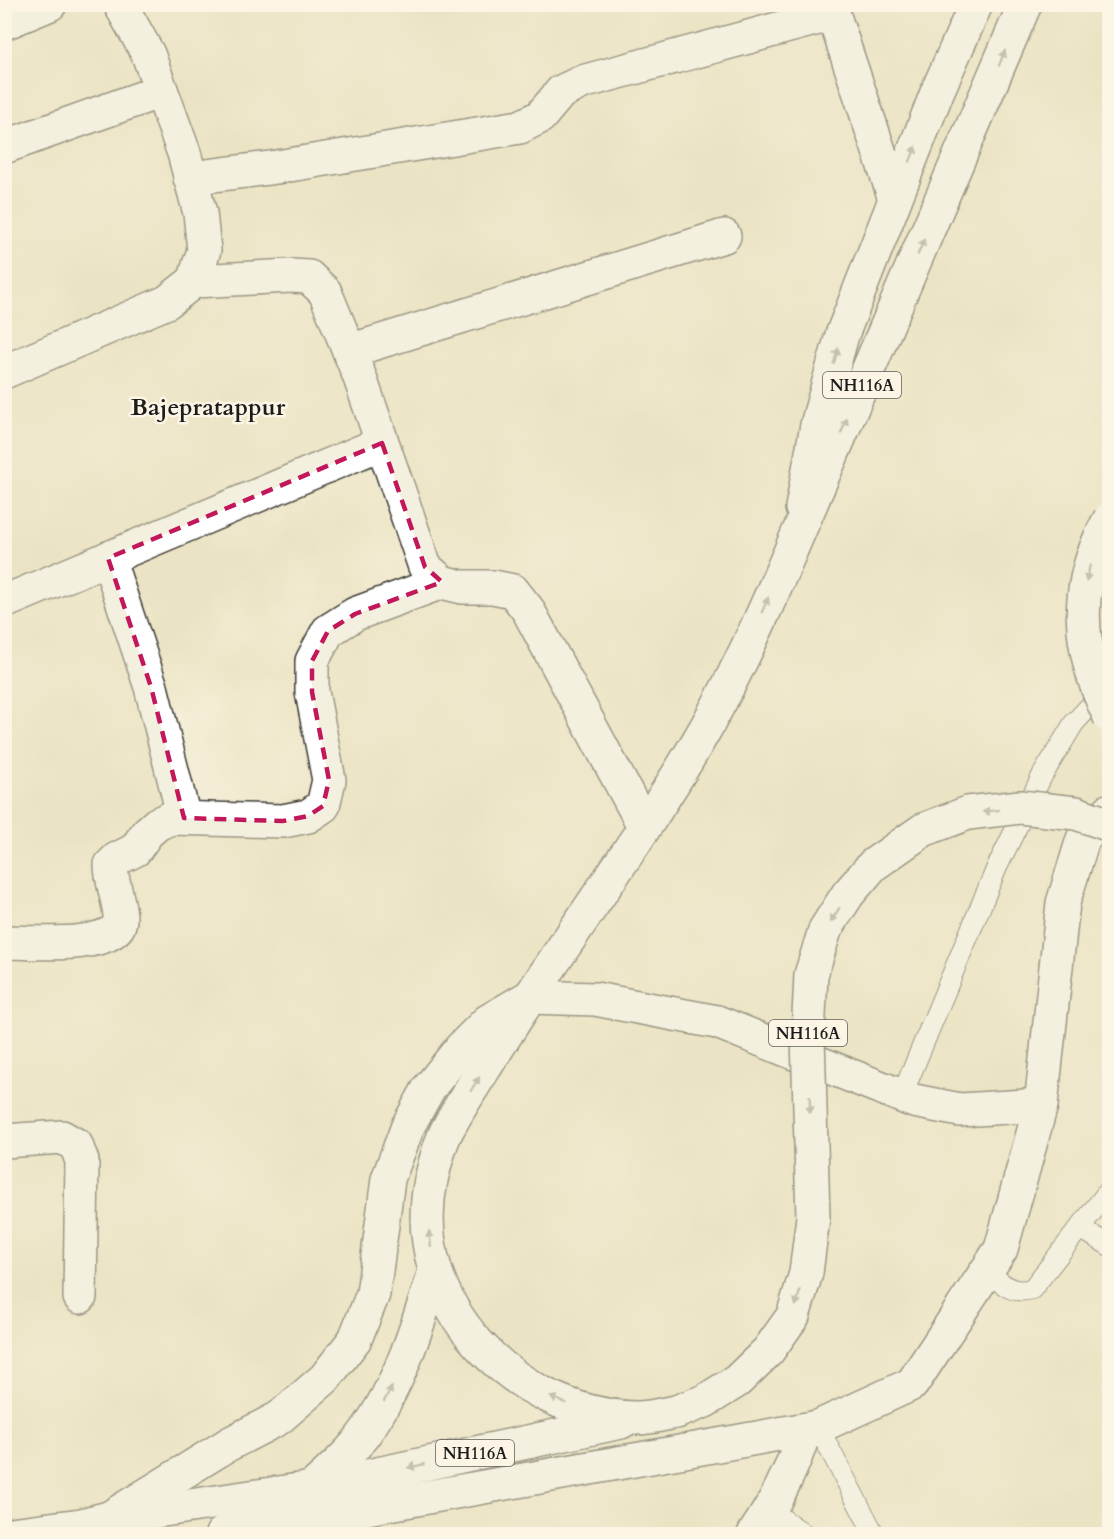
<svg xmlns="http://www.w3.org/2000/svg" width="1114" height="1539" viewBox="0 0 1114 1539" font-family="Cardo,serif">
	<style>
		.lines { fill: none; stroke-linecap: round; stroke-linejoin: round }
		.service-casing { stroke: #3b3a35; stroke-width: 22 }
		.minor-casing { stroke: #3b3a35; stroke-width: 36 }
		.tertiary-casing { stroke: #3b3a35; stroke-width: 36 }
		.primary-casing { stroke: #3b3a35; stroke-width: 36 }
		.trunk-casing { stroke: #3b3a35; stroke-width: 36 }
		.service { stroke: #fff; stroke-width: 20 }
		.minor { stroke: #fff; stroke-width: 33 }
		.tertiary { stroke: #fff; stroke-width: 33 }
		.primary { stroke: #fff; stroke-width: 33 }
		.trunk { stroke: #fff; stroke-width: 33 }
		.trunk-bridge-casing { stroke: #3b3a35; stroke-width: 36; stroke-linecap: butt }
		.trunk-bridge { stroke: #fff; stroke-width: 33 }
		.oneway { fill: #999 }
		.marked { fill: none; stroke: #c2185b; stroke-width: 4.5; stroke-dasharray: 12 8; stroke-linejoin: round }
		.labels { text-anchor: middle; stroke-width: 5; stroke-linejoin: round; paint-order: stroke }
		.shield { fill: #fcf5e5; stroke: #5f5d58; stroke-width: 1.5 }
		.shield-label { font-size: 16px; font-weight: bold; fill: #1c1c1c }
		.district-label { font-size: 24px; font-weight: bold; fill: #1c1c1c; stroke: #fcf5e5 }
	</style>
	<rect width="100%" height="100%" fill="#fcf5e5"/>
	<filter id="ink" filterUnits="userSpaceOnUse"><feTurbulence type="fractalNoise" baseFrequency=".0167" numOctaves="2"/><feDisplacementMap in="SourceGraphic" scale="12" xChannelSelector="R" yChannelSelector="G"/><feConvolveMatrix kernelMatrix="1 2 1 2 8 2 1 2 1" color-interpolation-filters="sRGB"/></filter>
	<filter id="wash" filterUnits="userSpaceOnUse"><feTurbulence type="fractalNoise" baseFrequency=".008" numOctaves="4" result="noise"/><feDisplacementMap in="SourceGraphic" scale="24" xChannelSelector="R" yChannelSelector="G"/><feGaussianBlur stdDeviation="1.35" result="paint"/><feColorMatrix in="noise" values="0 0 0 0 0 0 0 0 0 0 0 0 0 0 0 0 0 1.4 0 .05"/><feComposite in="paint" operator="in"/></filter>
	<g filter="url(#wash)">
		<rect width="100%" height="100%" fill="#ebe4c4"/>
	</g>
	<g filter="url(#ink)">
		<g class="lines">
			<defs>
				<g id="service">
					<polyline points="902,1095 997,867 1042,776 1074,723 1106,689"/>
					<polyline points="1080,1228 1110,1246"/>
					<path d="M986,1271c17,12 24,24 46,18l78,-100"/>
					<polyline points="818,1427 874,1534"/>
					<polyline points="770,1510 804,1534"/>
				</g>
				<g id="minor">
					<polyline points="830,4 895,199"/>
					<polyline points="4,23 50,4"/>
					<polyline points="4,147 161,91"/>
					<polyline points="190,178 277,167 520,127 540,117 561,92 582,82 833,14"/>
					<polyline points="194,281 291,276 309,277 325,292 359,375 425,567 442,582 462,587 493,587 513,591 528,610 644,826"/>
					<polyline points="349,351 724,236"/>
					<polyline points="4,372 167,302 194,281 204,250 200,213 184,153 148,54 120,4"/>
					<polyline points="108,558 151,687 184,818"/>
					<polyline points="4,602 382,443"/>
					<path d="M4,942c23,0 114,8 116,-22 1,-16 -9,-37 -9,-55l6,-6 18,-9 12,-17 10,-9 14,-6 112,3 25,-5 15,-10 6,-26 -17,-88v-31l16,-30 27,-17 87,-32"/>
					<polyline points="4,1141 62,1137 76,1145 82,1161 80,1297"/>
					<path d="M754,1534c22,-32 39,-66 51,-104"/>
				</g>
				<g id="tertiary">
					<polyline points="109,1518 229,1444 279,1418 325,1378 355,1339 373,1294 388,1179 408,1126 429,1088 461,1048 488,1021 529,997 595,999 717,1022 914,1101 960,1110 1041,1105"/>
					<polyline points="222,1534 818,1427 912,1384 1001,1249 1041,1105 1063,903 1083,839 1110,810"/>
				</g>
				<polyline id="primary" points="802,508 817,425 842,335 938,90 976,4"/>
				<g id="trunk">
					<path d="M676,1412c-13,2 -28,7 -42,6 -120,-5 -229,-115 -203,-238 4,-16 8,-35 16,-50 16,-30 36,-59 54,-88 67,-107 145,-208 207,-318 48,-86 84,-178 123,-267 65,-151 128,-302 194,-453"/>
					<path d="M312,1488c15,-15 33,-29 46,-46 40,-50 58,-112 77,-171"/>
					<polyline points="10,1534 81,1525 109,1518 312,1488 621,1422"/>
				</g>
			</defs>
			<use href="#service" class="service-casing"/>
			<use href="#minor" class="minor-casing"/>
			<use href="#tertiary" class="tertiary-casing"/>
			<use href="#primary" class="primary-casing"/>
			<use href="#trunk" class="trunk-casing"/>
			<use href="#service" class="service"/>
			<use href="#minor" class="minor"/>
			<use href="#tertiary" class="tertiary"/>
			<use href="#primary" class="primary"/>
			<use href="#trunk" class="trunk"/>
			<defs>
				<g id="trunk-bridge">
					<path d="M1110,519c-38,67 -33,130 0,198"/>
					<polyline points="676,1412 705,1401 737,1381 768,1351 793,1316 806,1273 813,1217 808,1036 811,975 825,930 848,894 873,865 923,830 968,813 1020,807 1076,813 1110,825"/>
				</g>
			</defs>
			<use href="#trunk-bridge" class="trunk-bridge-casing"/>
			<use href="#trunk-bridge" class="trunk-bridge"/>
		</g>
		<defs><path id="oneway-solid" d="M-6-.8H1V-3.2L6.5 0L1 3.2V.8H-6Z" transform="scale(1.5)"/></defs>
		<g class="oneway">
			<use href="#oneway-solid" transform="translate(1002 58) rotate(-68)"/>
			<use href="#oneway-solid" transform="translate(913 154) rotate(-68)"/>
			<use href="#oneway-solid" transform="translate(921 247) rotate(-67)"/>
			<use href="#oneway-solid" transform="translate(836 356) rotate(-73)"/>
			<use href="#oneway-solid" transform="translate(844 426) rotate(-67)"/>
			<use href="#oneway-solid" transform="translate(1088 573) rotate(104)"/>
			<use href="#oneway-solid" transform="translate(765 605) rotate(-66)"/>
			<use href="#oneway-solid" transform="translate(991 811) rotate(173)"/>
			<use href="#oneway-solid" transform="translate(835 915) rotate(122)"/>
			<use href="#oneway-solid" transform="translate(475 1084) rotate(-58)"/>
			<use href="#oneway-solid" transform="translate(810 1105) rotate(88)"/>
			<use href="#oneway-solid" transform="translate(430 1239) rotate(-97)"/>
			<use href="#oneway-solid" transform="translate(798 1298) rotate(107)"/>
			<use href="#oneway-solid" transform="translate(388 1394) rotate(-62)"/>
			<use href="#oneway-solid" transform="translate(558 1400) rotate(-157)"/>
			<use href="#oneway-solid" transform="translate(416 1466) rotate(168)"/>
		</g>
	</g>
	<path d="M0 0H1114V1539H0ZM382,443l43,124 17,15 -87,32 -27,17 -16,30v31l17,88 -6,26 -15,10 -25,5 -99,-3 -33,-131 -43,-129z" fill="#ebe4c4" fill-opacity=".55" fill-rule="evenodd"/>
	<path class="marked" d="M382,443l43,124 17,15 -87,32 -27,17 -16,30v31l17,88 -6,26 -15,10 -25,5 -99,-3 -33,-131 -43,-129z"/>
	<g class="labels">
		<g class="shield">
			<rect x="823" y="372" width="78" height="26" rx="4.5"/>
			<rect x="769" y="1020" width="78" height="26" rx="4.5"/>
			<rect x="436" y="1440" width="78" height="26" rx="4.5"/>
		</g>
		<g class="shield-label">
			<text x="862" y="391">NH116A</text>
			<text x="808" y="1039">NH116A</text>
			<text x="475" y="1459">NH116A</text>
		</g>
		<g class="district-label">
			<text x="208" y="415">Bajepratappur</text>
		</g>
	</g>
	<rect width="1114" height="1539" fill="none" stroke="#fcf5e5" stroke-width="24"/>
</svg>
